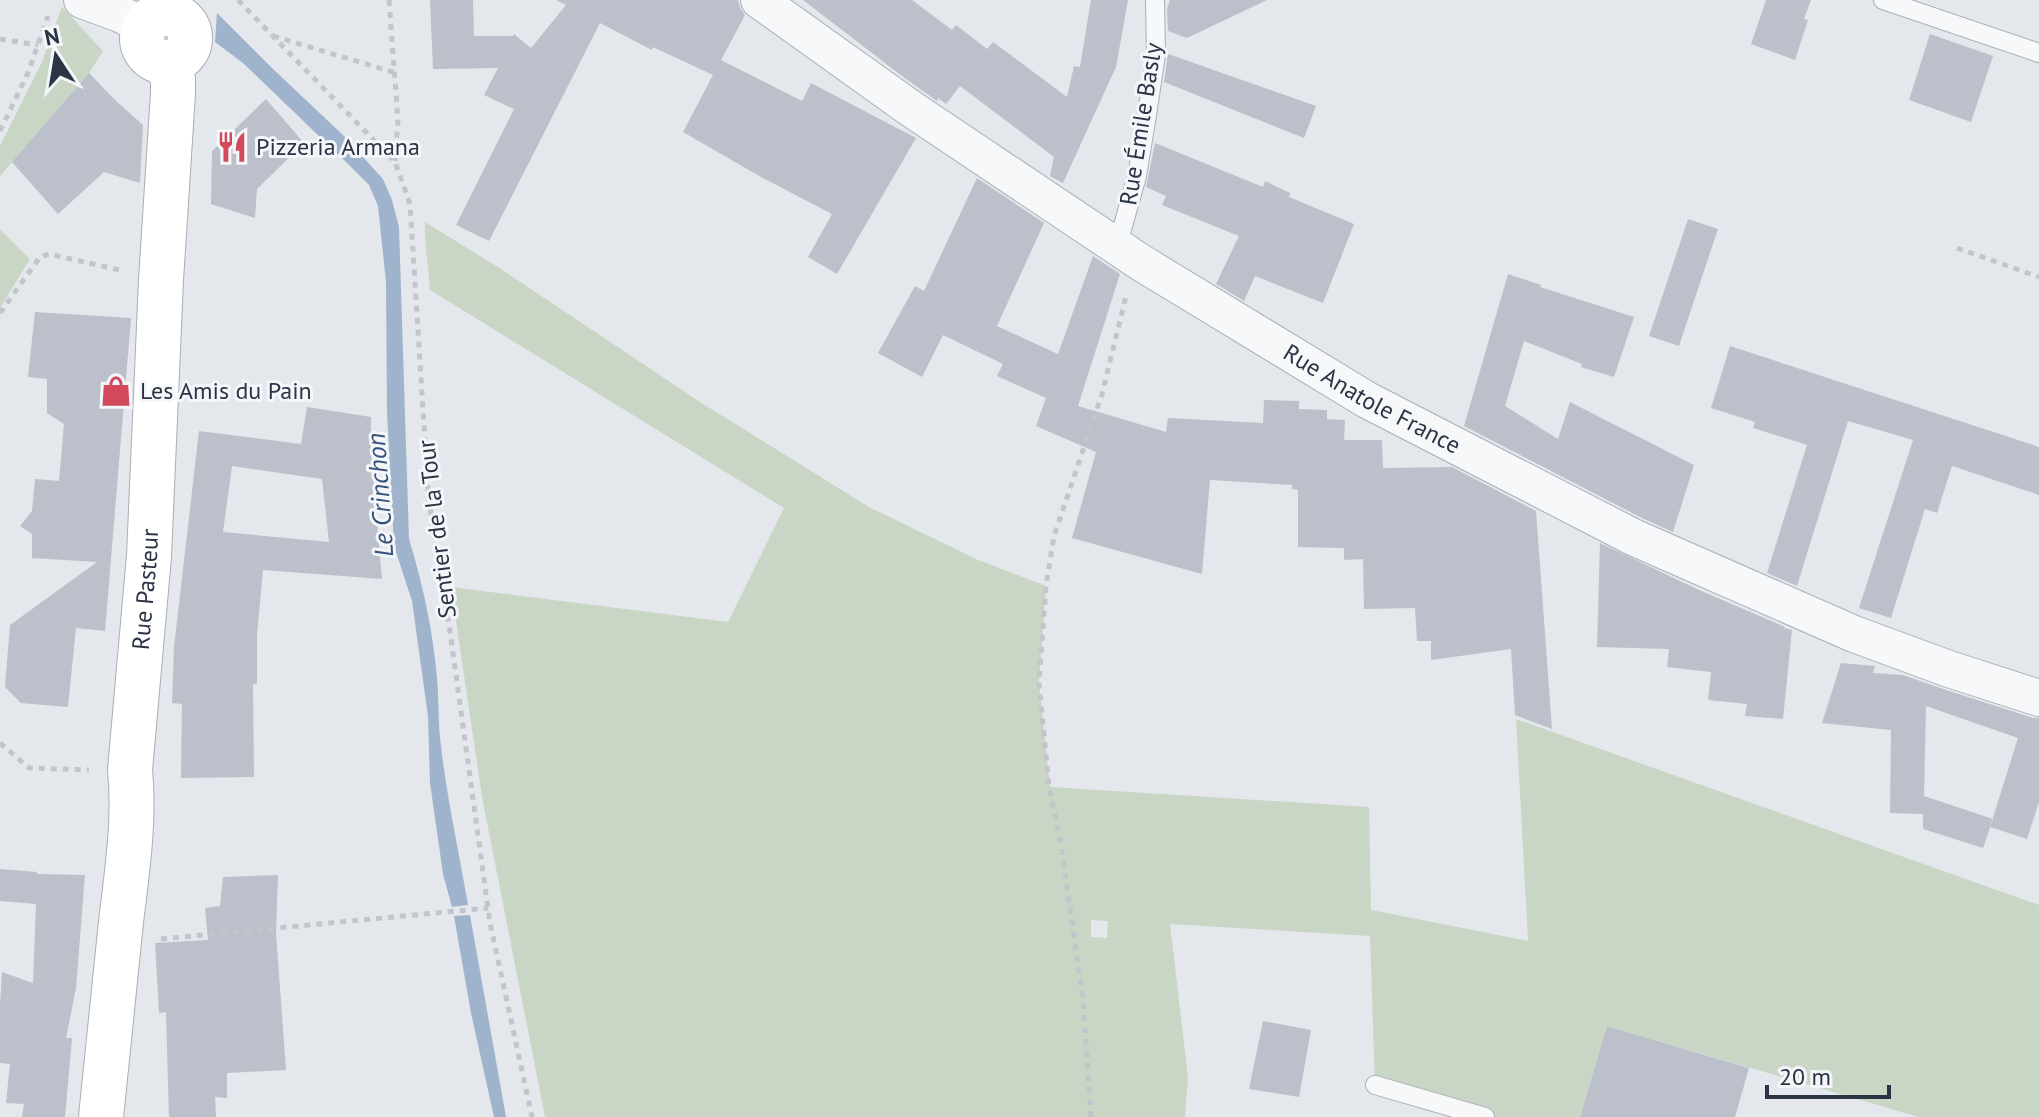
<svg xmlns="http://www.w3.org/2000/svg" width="2039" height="1117" viewBox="0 0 2039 1117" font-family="'PT Sans',sans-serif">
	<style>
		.green { fill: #c9d6c5; fill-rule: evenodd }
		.water { fill: #9fb4cc }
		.building { fill: #bbc0ca; fill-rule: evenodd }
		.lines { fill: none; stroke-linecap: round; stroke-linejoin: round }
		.lane-casing { stroke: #a9aeb7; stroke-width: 20 }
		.street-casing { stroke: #a9aeb7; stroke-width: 38 }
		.secondary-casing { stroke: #a9aeb7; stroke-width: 46 }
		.path { stroke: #c2c5cb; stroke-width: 5; stroke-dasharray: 6 6; stroke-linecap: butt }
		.lane { stroke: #f7f8fa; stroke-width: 18 }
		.street { stroke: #f7f8fa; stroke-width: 36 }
		.secondary { stroke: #fff; stroke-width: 44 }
		.labels { text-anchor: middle; stroke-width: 6; stroke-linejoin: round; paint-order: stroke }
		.street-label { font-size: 24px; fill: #2b3445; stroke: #f4f6f9 }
		.poi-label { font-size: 24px; fill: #2b3445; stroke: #f4f6f9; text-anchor: start }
		.water-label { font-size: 26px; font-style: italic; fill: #34527a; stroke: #f4f6f9 }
	</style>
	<rect width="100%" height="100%" fill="#e4e7ec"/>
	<g class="green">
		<polygon points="62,7 103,51 89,73 0,176 0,146 42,62"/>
		<path d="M425,222l76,47 199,133 169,105 107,52 70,27 -7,97 11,104 319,20 2,103 157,31 -12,-222 523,186v212h-120l-312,-91 -27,91h-95l-110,-32 -5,-149 -200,-12 18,153 -3,40h-640l-63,-320 -31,-210 277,35 56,-114 -354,-218 -5,-52zM1091,920l17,1 -1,17 -16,-1z"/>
		<polygon points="0,229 30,259 0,308"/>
	</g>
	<g class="water">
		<path d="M217,13l55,55 72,68 39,43 9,21 7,27 10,312c14,46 24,92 28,139 2,23 1,46 4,68 6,53 18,106 27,159l-16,2 -9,-33 -13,-91 -2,-67 -16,-115 -18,-55 -7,-134 -1,-130 -8,-76 -9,-21 -22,-22 -104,-100 -28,-21z"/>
		<polygon points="470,915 506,1117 494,1117 471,1013 454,916"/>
	</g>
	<g class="building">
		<polygon points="430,0 473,0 474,36 513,36 514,34 531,48 566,5 556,0 738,0 740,8 745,15 721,60 802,101 811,83 916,138 837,274 808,257 832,214 761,177 683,132 713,75 653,47 652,50 600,23 489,241 456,225 514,109 484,95 498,68 433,69"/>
		<polygon points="803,0 912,0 952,30 956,25 987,49 993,42 1067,97 1074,66 1080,67 1091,0 1128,0 1116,67 1063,183 1050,176 1054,157 960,86 946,104 938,98 937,101 902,76"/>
		<polygon points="1170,0 1267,0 1187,38 1168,31 1167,9"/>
		<polygon points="1766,0 1811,0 1804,19 1808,20 1795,60 1751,44"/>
		<polygon points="1930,34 1993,56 1971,122 1909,100"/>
		<polygon points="1168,54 1316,106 1304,138 1164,82"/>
		<polygon points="89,73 116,101 143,125 140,183 104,172 58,214 12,162"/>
		<polygon points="266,99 304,143 257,189 255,218 211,204 212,151"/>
		<polygon points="1155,143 1263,187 1265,181 1290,193 1289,197 1354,224 1323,303 1255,276 1244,301 1216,284 1239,236 1162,205 1166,196 1146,187"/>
		<polygon points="977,178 1044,223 997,326 1058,354 1093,256 1120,274 1078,406 1166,432 1168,418 1263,423 1264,400 1299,401 1299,409 1327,410 1327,419 1345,420 1344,440 1382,440 1383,468 1452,467 1536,511 1552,729 1515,715 1511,649 1431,660 1431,641 1417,641 1415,608 1364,609 1363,559 1344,560 1344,548 1298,547 1298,490 1292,489 1292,485 1210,480 1202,574 1072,538 1096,452 1036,426 1046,398 997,376 1003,364 943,335 922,377 878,353 915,286 924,291"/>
		<polygon points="1688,219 1718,229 1679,346 1649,336"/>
		<polygon points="1508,274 1541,285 1540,287 1634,317 1614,377 1581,367 1582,364 1524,341 1505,406 1558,439 1570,402 1694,465 1673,532 1644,519 1464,426"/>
		<polygon points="35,312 131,318 105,631 76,628 68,707 21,703 5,687 10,625 97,562 32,558 32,534 20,526 32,511 35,479 59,481 64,424 47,413 47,379 28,377"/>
		<polygon points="1730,346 2039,447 2039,495 1952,466 1937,513 1925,509 1891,618 1859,608 1913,440 1848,421 1797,586 1767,573 1807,445 1753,428 1755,422 1711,408"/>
		<path d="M307,407l64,10v35l11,127 -119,-9 -6,65v49h-4l1,93 -73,1 1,-74 -10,-1 2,-56 25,-216 102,13zM232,466l90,13 7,63 -106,-10z"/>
		<polygon points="1600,543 1699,590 1785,627 1784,628 1792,630 1783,719 1745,716 1747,704 1708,700 1711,672 1667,667 1669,649 1597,647"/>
		<polygon points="1841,663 1875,666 1873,673 1903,675 1943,689 2033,718 2039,718 2039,802 2027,839 1990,827 2018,738 1926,706 1924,796 1993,819 1983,848 1923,829 1923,814 1890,813 1891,730 1822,723"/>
		<polygon points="0,869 37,872 37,874 85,875 76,988 66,1038 72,1038 65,1117 22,1117 24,1104 6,1103 10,1064 0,1063 0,1005 2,972 33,983 36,904 0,901"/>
		<polygon points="278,875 276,933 286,1070 227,1073 227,1098 215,1097 216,1117 169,1117 166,1012 159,1013 155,943 208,940 205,908 220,906 223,877"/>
		<polygon points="1263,1021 1311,1030 1299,1097 1249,1089"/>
		<polygon points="1607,1026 1749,1068 1735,1117 1580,1117"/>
	</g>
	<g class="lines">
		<defs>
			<g id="lane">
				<polyline points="1883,0 2039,53"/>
				<polyline points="1117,247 1137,176 1147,115 1156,55 1155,0"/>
				<polyline points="1375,1085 1485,1117"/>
			</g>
			<g id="street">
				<polyline points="82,0 120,14 145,26"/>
				<path id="s1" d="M759,0l151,108 230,154 227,138 268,138 219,96 95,35 90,29"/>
			</g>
			<g id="secondary">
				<circle cx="166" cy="38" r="24"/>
				<path id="s2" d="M101,1117c7,-65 13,-130 20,-195 6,-51 14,-101 9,-152l19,-214 12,-276 12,-187v-13l-5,-17"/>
			</g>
		</defs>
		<use href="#lane" class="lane-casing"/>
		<use href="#street" class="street-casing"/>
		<use href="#secondary" class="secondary-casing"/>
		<g class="path">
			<path d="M238,0l157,162 15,42 18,285c5,45 11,90 21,135l41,299 42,194"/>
			<polyline points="389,0 398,120 395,161"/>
			<polyline points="273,36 396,73"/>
			<polyline points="0,39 38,45"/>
			<polyline points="0,131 28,73 48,16"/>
			<polyline points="1957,248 2039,277"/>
			<polyline points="0,313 40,257 49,254 119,270"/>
			<polyline points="0,743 29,768 89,770"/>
			<polyline points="161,939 488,908"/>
			<polyline points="1091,1117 1083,999 1060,838 1049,787 1039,683 1046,586 1054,536 1102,394 1126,296"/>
		</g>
		<use href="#lane" class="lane"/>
		<use href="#street" class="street"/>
		<use href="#secondary" class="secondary"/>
	</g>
	<defs>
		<symbol id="restaurant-bare" viewBox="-9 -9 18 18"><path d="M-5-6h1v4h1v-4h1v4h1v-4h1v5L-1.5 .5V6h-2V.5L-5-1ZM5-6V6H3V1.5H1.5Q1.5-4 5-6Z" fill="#d1495b" stroke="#f4f6f9" stroke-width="2.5" paint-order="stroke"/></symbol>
		<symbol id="shop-bare" viewBox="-9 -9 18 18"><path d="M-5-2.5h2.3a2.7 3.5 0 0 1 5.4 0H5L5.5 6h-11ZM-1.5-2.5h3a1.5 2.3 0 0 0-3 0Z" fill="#d1495b" stroke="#f4f6f9" stroke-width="2.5" paint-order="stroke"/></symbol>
	</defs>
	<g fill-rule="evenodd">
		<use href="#restaurant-bare" x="210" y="125" width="44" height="44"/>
		<use href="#shop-bare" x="94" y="369" width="44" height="44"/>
	</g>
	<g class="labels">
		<g class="street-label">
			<text transform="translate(1141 124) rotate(-81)" y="8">Rue Émile Basly</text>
			<text dy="8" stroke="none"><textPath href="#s1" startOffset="732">Rue Anatole France</textPath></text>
			<text transform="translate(437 529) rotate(-97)" y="8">Sentier de la Tour</text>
			<text dy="8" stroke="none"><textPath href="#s2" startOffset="530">Rue Pasteur</textPath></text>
		</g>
		<g class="poi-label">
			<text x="256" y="155">Pizzeria Armana</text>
			<text x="140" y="399">Les Amis du Pain</text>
		</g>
		<g class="water-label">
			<text transform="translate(380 495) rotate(-94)" y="9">Le Crinchon</text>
		</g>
	</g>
	<g transform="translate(56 56) rotate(348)" stroke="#f4f6f9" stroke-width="6" paint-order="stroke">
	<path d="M0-6L14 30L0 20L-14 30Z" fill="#2b3445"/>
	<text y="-12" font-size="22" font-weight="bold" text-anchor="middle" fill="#2b3445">N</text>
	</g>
	<path d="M1767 1085v12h122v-12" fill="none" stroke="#2b3445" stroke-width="4"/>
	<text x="1779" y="1085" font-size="24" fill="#2b3445" stroke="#f4f6f9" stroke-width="6" paint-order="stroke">20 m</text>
</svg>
